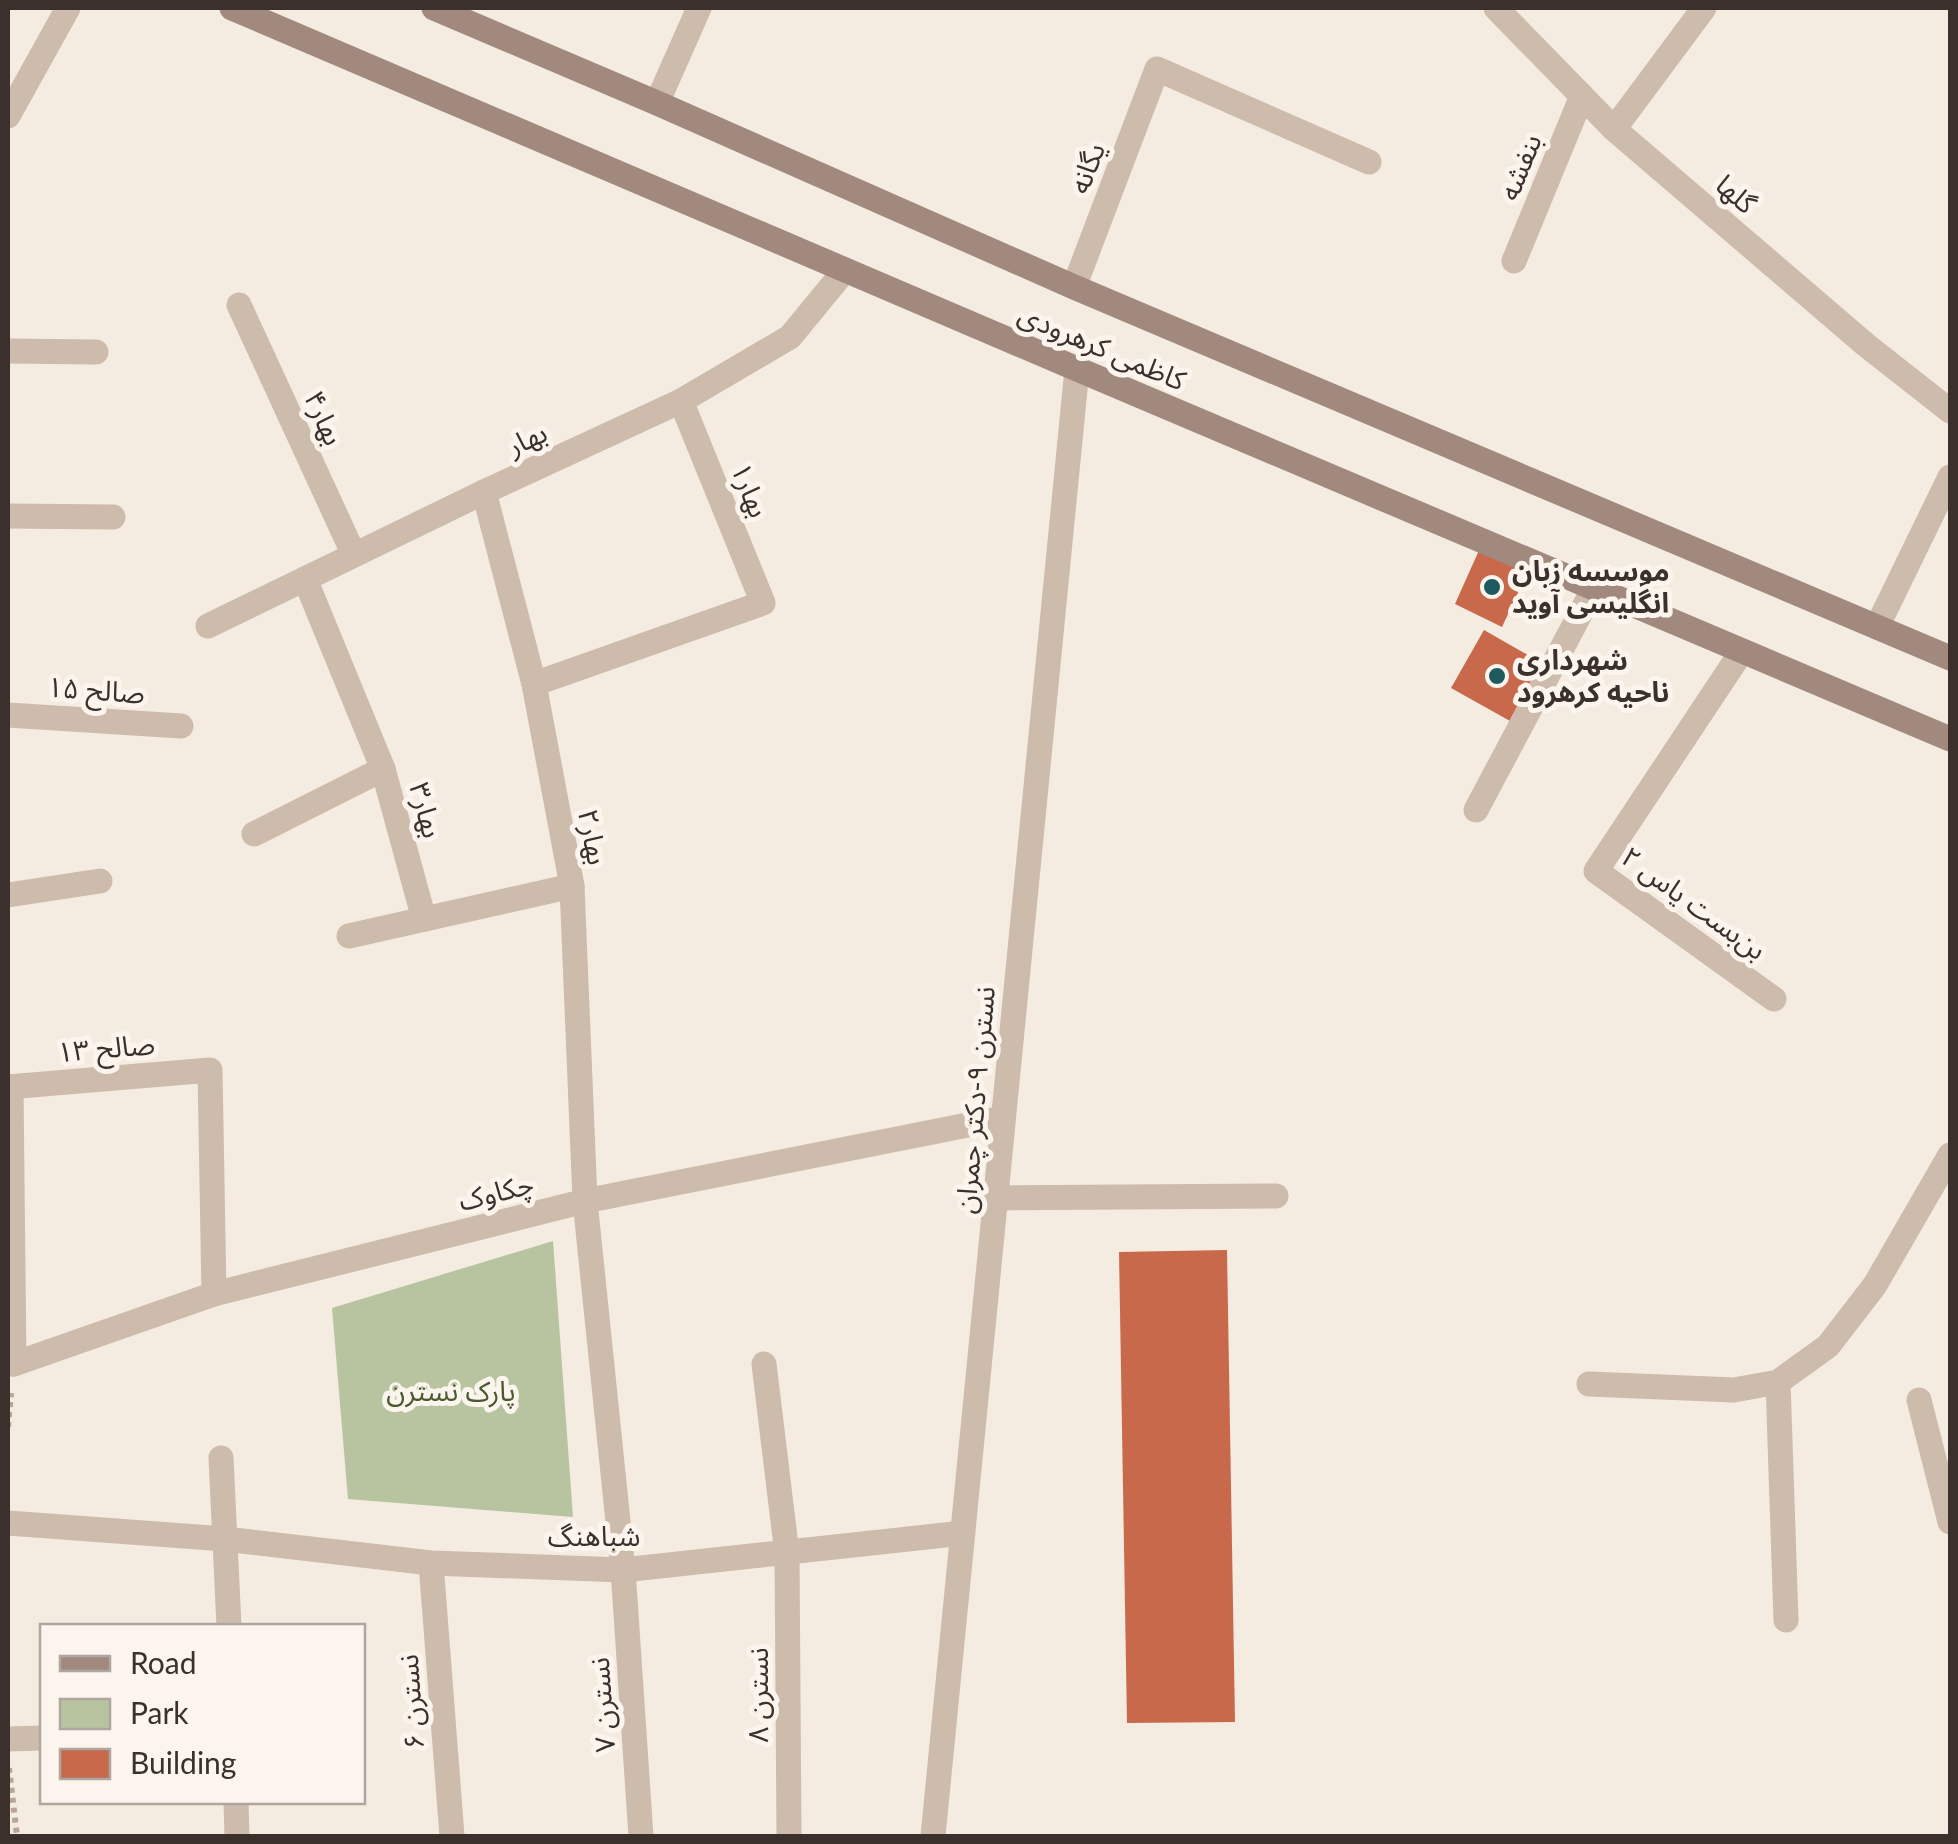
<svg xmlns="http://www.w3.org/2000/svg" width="1958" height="1844" viewBox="0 0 1958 1844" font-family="Lato,'Noto Sans Arabic',sans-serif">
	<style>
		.green { fill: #b8c4a0 }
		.building { fill: #c8694b }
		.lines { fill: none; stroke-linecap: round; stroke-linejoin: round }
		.path { stroke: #b9a596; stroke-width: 6; stroke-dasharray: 5 5; stroke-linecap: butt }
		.minor { stroke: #cdbbac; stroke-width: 25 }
		.secondary { stroke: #a18a7d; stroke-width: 25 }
		.poi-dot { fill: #1f5a5e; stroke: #fbf5ee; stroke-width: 4 }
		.labels { text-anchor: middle; stroke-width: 10; stroke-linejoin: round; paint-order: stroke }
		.street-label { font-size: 28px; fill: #3b302b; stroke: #fbf5ee }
		.poi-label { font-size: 28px; font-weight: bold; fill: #3b302b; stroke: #fbf5ee; text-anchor: start }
		.park-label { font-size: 28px; fill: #4a5a2e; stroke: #fbf5ee }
	</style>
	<rect width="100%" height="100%" fill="#f4ebe1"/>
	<polygon class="green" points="553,1241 573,1517 348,1499 332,1308"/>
	<g class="building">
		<polygon points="1480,548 1529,569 1502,627 1455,604"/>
		<polygon points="1484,630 1542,663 1510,721 1451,688"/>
		<polygon points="1227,1250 1235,1722 1127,1723 1119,1252"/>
	</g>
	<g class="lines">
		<g class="path">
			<polyline points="8,1427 11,1393"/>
			<polyline points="9,1768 17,1836"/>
		</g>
		<g class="minor">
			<polyline points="1496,8 1614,129 1866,345 1950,411"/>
			<polyline points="657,103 699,8"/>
			<polyline points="8,116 68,8"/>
			<polyline points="1614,129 1704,8"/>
			<polyline points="1514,261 1582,96"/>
			<polyline points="1074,287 1157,69 1369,162"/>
			<polyline points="239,305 354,555"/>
			<polyline points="8,351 96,352"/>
			<polyline points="484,492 534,684 572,886 585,1201 623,1570 641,1836"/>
			<polyline points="8,516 113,517"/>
			<polyline points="305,579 383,769 424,919"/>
			<polyline points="208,626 484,492 681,401 790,337 845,270"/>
			<polyline points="1877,627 1950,477"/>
			<polyline points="1742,651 1596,871 1774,999"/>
			<polyline points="534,684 763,603 681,401"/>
			<polyline points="8,715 181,726"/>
			<polyline points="1476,810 1594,588"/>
			<polyline points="254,834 383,769"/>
			<polyline points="8,895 100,881"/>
			<polyline points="349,936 572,886"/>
			<polyline points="8,1087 210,1070 214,1294"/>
			<polyline points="11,1087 14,1364"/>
			<polyline points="997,1198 1276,1196"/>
			<polyline points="8,1364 14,1364 214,1294 585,1201 1003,1118"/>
			<polyline points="764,1364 787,1554 789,1836"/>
			<polyline points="1778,1382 1786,1620"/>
			<polyline points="1589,1384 1734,1390 1778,1382 1828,1346 1875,1285 1950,1155"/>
			<polyline points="1919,1400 1950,1522"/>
			<polyline points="221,1458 229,1626"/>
			<polyline points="8,1523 225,1539 431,1563 623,1570 963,1533"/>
			<polyline points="431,1563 452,1836"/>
			<polyline points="8,1739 42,1738"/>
			<polyline points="236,1802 237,1836"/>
			<polyline points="933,1836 1077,369"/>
		</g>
		<g class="secondary">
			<polyline points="232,8 1077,369 1950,739"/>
			<polyline points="434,8 657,103 1074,287 1950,658"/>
		</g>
	</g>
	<g class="poi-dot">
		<circle cx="1492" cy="587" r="10"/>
		<circle cx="1497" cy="676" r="10"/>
	</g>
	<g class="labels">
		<g class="street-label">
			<text transform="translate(1520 167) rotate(-68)" y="10">بنفشه</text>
			<text transform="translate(1087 168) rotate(-69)" y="10">یگانه</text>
			<text transform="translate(1736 194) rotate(41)" y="10">گلها</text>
			<text transform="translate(1102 347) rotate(23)" y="10">کاظمی کرهرودی</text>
			<text transform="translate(324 418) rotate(66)" y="10">بهار۴</text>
			<text transform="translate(527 439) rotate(-25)" y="10">بهار</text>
			<text transform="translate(750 490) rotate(68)" y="10">بهار۱</text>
			<text transform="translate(96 690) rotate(4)" y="10">صالح ۱۵</text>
			<text transform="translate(426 810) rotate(75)" y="10">بهار۳</text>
			<text transform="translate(593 837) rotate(79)" y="10">بهار۲</text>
			<text transform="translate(1694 903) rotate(36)" y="10">بن‌بست یاس ۲</text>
			<text transform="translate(106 1048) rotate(-5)" y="10">صالح ۱۳</text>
			<text transform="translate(975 1100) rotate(-85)" y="10">نسترن ۹-دکتر چمران</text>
			<text transform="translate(496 1192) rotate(-14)" y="10">چکاوک</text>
			<text x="594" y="1546">شباهنگ</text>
			<text transform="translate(758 1695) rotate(-90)" y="10">نسترن ۸</text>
			<text transform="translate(411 1702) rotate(-94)" y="10">نسترن ۶</text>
			<text transform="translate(602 1705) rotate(-94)" y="10">نسترن ۷</text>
		</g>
		<g class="poi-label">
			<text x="1512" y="581">موسسه زبان<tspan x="1512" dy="32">انگلیسی آوید</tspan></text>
			<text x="1517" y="670">شهرداری<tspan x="1517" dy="32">ناحیه کرهرود</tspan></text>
		</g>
		<g class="park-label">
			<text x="451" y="1401">پارک نسترن</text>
		</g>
	</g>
	<rect width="1958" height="1844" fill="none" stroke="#3b302b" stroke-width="20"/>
	<rect x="40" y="1624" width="325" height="180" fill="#fbf5ee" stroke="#aea6a0" stroke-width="2.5"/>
	<rect x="60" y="1656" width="50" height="15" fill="#a18a7d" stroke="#aea6a0" stroke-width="2.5"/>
	<text x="130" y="1674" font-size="30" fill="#3b302b">Road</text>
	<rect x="60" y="1699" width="50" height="30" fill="#b8c4a0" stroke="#aea6a0" stroke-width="2.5"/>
	<text x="130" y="1724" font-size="30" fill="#3b302b">Park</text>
	<rect x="60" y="1749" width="50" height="30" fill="#c8694b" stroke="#aea6a0" stroke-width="2.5"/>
	<text x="130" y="1774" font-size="30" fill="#3b302b">Building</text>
</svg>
